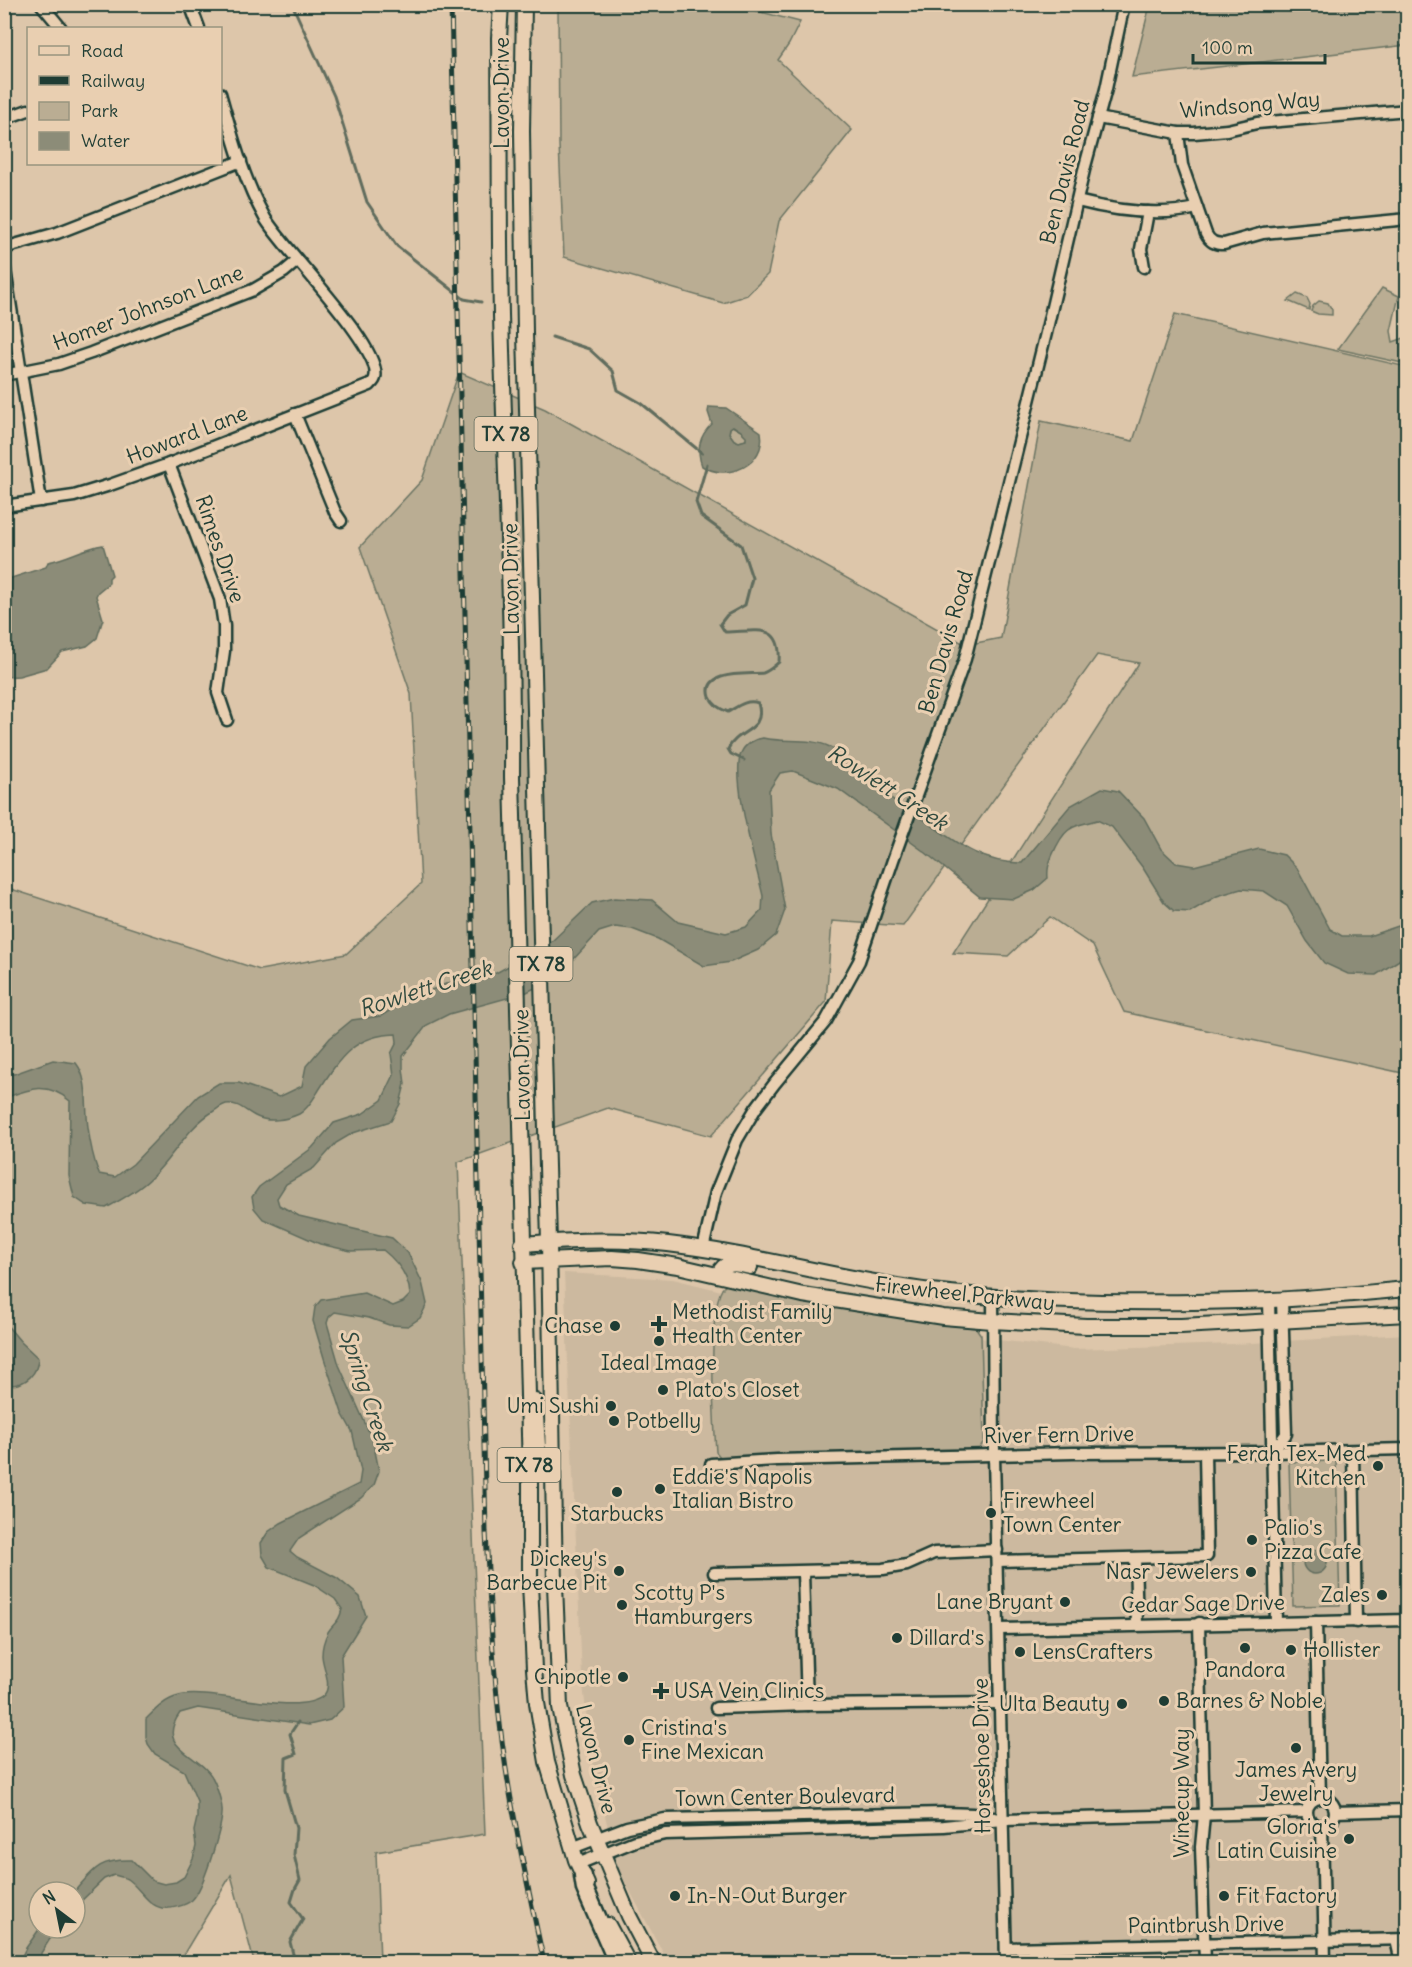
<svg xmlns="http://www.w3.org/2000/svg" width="1412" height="1967" viewBox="0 0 1412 1967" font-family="Delius,sans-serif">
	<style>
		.built { fill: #ccb99f }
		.green { fill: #baad93; stroke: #6c7564; stroke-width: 1.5; fill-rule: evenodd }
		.water { fill: #8c8c78; stroke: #606c5d; stroke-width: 1.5; fill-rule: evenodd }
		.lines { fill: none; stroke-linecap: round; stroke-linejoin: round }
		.stream { stroke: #606c5d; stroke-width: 3 }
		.minor-casing { stroke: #1f3d34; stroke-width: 15 }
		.major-casing { stroke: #1f3d34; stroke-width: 18 }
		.highway-casing { stroke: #1f3d34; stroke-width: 21 }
		.minor { stroke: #e9cfb1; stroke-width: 10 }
		.major { stroke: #e9cfb1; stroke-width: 14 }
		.highway { stroke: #e9cfb1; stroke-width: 16 }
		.rail-casing { stroke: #1f3d34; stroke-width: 5 }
		.rail { stroke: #e9cfb1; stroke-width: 3; stroke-dasharray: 9; stroke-linecap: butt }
		.poi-dot { fill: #1f3d34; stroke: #e9cfb1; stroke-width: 2 }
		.labels { text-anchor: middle; stroke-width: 6; stroke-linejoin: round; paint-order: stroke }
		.shield { fill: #e9cfb1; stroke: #5c695a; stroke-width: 1.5 }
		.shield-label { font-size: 20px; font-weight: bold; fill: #1f3d34 }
		.street-label { font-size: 21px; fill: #1f3d34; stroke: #e9cfb1 }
		.poi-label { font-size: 21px; fill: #1f3d34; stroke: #e9cfb1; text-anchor: start }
		.water-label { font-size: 22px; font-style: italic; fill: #2f493e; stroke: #e9cfb1 }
	</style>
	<rect width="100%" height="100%" fill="#ddc6aa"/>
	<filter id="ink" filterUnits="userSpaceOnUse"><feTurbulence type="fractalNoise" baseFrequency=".0167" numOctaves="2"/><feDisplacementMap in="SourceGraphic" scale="12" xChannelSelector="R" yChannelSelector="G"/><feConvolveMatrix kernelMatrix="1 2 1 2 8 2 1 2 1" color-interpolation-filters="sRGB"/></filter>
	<g filter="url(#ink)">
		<polygon class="built" points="564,1273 673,1279 846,1322 1074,1349 1234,1344 1407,1334 1407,1962 668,1962 617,1867 591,1755 582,1676"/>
		<g class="green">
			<polygon points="558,5 733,5 800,22 789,44 778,60 852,130 779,221 768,274 747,295 723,303 564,257 559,144"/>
			<polygon points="1150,5 1407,5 1407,45 1132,77"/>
			<polygon points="1382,288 1399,296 1391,331 1393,342 1407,337 1407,364 1338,349"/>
			<polygon points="1297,294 1307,298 1310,304 1309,310 1288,301"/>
			<polygon points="1319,301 1328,303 1332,310 1332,315 1318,314 1311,311 1313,306"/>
			<path d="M1175,314l232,53v707l-283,-62 -31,-66 -43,-29 -42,39 -55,-3 186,-290 -42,-8 -194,271 -71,-5 -6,81 -115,134 -103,-28 -150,54 27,672 -109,18 4,110h-126l-23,-87 -52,87h-174v-1075l255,83 86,-16 75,-70 -10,-190 -51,-147 62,-67 37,-108 86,37 421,236 35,-7 40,-217 92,20zM39,1892h36v36h-36z"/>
			<polygon points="732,426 741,431 747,436 746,440 739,442 734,440 729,433 730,428"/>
			<path d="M729,1283l146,27 37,10 64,8 5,7 3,106 -6,10 -257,7 -5,-6c-2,-33 -9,-137 6,-163 2,-3 4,-4 7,-6z"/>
			<polygon points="1336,1461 1340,1605 1293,1606 1289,1462"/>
		</g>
		<g class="water">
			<path d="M709,407l17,1 35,24c6,33 -34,50 -59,34 -6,-16 -3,-30 10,-42l-4,-12zM733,426l8,5 5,5v4l-7,2 -5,-2 -5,-7 1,-5z"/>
			<path d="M103,545l9,30 -3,3v5l-11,9 -2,4 7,23 -6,19 -10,8 -25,6 -15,16 -28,8 -14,1v-97l41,-13 2,-5c21,-4 35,-14 55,-17z"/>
			<path d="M763,738c22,5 47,-1 67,9 19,10 33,28 49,42 11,10 25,17 38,26 34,23 61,49 105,48l48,-57 32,-18 16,3 26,27 17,31 15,14 18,3 65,-17 25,6 13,13 33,61 12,7h27l38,-13v32l-31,20 -28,-1 -24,-11 -17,-22 -20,-35 -23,-15 -23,-2 -24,7 -27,16 -16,-1 -10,-9 -21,-34 -31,-41 -15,-7c-28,7 -33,8 -45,36 -3,8 -5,13 -4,22l-14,12 -20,9 -34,-2 -54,-44 -88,-64 -45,-18 -13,2 -11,17 2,44 14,76 -9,25 -18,15 -27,12 -27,4 -46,-27 -26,-10 -17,-2 -16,5 -41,44 -33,17 -76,21 -22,11 -24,31v12l2,16 -5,20 -9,17 -38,12 -17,10 -22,25 -28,16 -9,14 2,7 20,11 93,22 16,15 14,29 5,22 -7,14 -12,8 -19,-1 -20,-7 -34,-6 -6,5 -2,6 12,42 34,76 6,30 -5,14 -13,13 -62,40 -9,13 7,6 40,21 23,19 6,19 -25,40 3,51 -14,13 -21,5 -111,-17 -18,5c-27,38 24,40 35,70 3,8 8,23 7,31 -1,16 -19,76 -30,86 -7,6 -21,9 -30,8 -15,-3 -23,-21 -35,-29 -4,-2 -9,-3 -13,-4l-10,4 -29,28v-15h-1c20,-23 25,-33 58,-32l21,21 11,3 12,-2 8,-5 9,-18 3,-13 -2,-15 3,-13v-17l-13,-30 -29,-17 -7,-10 -2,-7v-18c9,-9 19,-20 33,-23 34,-8 121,22 145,-1 9,-10 -2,-29 -2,-40 0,-7 3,-17 6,-23 6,-10 11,-9 14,-23l-7,-10 -21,-14 -45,-18 -7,-12 -1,-12 7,-11 13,-9 78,-39 2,-13 -9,-40 -10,-18 -18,-55 -11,-37 2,-14 6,-7 43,-7 29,13 10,-4 7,-7c-1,-19 -13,-34 -27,-45l-32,1 -31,-7 -57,-25 -9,-11 -2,-11 7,-10 53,-39 22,-25 28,-9 20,-14 12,-25 -3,-21 6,-12 -1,-8c-41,1 -56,23 -77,56 -5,8 -11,19 -20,24 -13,6 -31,9 -44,2 -10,-5 -17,-14 -29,-12 -4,1 -9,5 -12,7 -27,16 -40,45 -63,67 -12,12 -30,22 -45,30l-20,-3 -12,-8 -5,-21 1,-75c-23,-20 -41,-12 -65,-3v-25l9,1 39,-14 23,3c13,16 9,44 12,64 2,16 5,31 11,47l16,3 18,-13 65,-68 21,-13h20l40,14 23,-11 4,-20 24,-28 22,-18 29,-4 24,-15 43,-18 48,-10 54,-30 42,-40 22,-5 38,2 26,22 48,11 20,-6 16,-17 1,-14c-7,-31 -32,-116 -22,-143 4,-9 13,-14 22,-15z"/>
			<path d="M5,1323l16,19 17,16c0,15 -12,27 -28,27l-5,-7z"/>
			<circle cx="1315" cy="1562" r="12"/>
			<polygon points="40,1928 57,1928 41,1953 41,1962 19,1962 26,1948"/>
		</g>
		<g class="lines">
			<g class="stream">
				<polyline points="292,4 334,96 367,202 397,246 464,299 481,302"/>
				<polyline points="552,337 589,349 613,371 618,390 641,403 702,453"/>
				<path d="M707,464l-11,38 5,14 40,29 11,33 -7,27 -18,10 -7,9 5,8c30,0 57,-11 54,30 -5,4 -10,9 -16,11 -12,2 -62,-4 -53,24 3,8 10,12 18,15 10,-6 19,-13 30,-9 9,29 -21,26 -30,46l3,5 13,6"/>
				<polyline points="295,1962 290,1942 303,1919 291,1902 295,1889 300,1880 294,1855 296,1828 285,1790 286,1758 296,1754 290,1734 298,1722"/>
			</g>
			<defs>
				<g id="minor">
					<polyline points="41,4 61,28"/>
					<polyline points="190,4 199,28"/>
					<polyline points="1098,118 1178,133 1194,133 1227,130 1257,123 1408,110"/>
					<polyline points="4,119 28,110"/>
					<path d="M1178,133l4,32 24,69c4,8 9,10 18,10l39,-11 145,-14"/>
					<path d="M1077,201c39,10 80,16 120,7"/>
					<polyline points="4,248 57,233 241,161"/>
					<polyline points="4,263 41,501"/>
					<polyline points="1144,267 1141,249 1148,212"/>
					<polyline points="4,375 59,364 91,353 253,290 284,272 297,261"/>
					<polyline points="295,414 335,512 341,521"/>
					<polyline points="169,464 220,599 224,626 224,651 218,693 227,720"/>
					<path d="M4,506l70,-10 36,-11 59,-21 201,-79c2,-2 5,-5 5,-7 9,-29 -93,-130 -110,-160 -22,-39 -33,-83 -45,-125"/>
					<polyline points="703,1249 716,1192 737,1140 756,1108 775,1083 826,1021 859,961 893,860 965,659 1046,333 1084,170 1106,89 1124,4"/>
					<polyline points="993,1298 994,1456 1006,1962"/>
					<polyline points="1269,1300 1276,1623"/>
					<polyline points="1353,1451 1356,1622"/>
					<polyline points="1272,1452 1286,1434 1282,1299"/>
					<polyline points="711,1464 777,1460 1073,1453 1272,1452 1408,1449"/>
					<polyline points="1135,1558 1137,1625"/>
					<polyline points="998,1561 1207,1556 1205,1453"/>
					<polyline points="714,1573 883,1569 907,1565 934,1553 997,1550"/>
					<polyline points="1316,1622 1320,1798"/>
					<polyline points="1199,1623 1204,1815 1201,1847 1205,1962"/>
					<polyline points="999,1629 1408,1620"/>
					<polyline points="807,1705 1001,1703"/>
					<polyline points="716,1708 807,1705 803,1572"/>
					<circle cx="1321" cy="1812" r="14"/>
					<polyline points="1335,1812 1408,1810"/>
					<polyline points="1322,1826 1325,1962"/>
					<polyline points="572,1848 627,1827 665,1819 944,1813 973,1814 994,1818"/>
					<polyline points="578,1864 635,1841 665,1834 944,1826 1003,1820 1306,1812"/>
					<polyline points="1396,1940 1401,1962"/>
					<polyline points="1006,1948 1408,1939"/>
				</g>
				<g id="major">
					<path d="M501,4l-2,34c1,92 0,185 2,277 4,154 12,308 11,462l18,695v111l4,86 3,34 10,59 29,98 11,24"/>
					<polyline points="524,4 522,131 525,333 549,1242 555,1585 560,1707 574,1775 590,1823 629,1916 653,1962"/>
					<path d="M522,1244c49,-4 98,-6 146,0 88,10 174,36 263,47 113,13 227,13 341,9 45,-2 90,-7 136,-11"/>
					<polyline points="523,1262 612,1258 638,1260 678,1266 803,1295 943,1317 992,1321 1086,1326 1181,1326 1408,1314"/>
					<path d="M718,1275c7,-16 17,-11 32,-8"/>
					<polyline points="535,1401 539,1461 543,1468 553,1471"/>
					<polyline points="608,1925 628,1962"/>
				</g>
				<polyline id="highway" points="583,1876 585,1889 617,1962"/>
			</defs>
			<use href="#minor" class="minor-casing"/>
			<use href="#major" class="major-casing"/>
			<use href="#highway" class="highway-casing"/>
			<use href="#minor" class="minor"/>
			<use href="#major" class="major"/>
			<use href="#highway" class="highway"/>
			<defs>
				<path id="rail" d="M451,4l35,1528c4,79 8,159 20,237 10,65 24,129 38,193"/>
			</defs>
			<use href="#rail" class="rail-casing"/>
			<use href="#rail" class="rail"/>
		</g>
	</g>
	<g class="poi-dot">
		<path d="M656 1315h6v6h6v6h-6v6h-6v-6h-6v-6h6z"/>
		<circle cx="615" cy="1326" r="6"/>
		<circle cx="659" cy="1341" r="6"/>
		<circle cx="663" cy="1390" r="6"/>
		<circle cx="611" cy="1406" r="6"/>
		<circle cx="614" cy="1421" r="6"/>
		<circle cx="1378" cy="1466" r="6"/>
		<circle cx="660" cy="1489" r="6"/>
		<circle cx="617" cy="1492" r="6"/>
		<circle cx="991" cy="1513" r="6"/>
		<circle cx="1252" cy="1540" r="6"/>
		<circle cx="619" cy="1571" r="6"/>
		<circle cx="1251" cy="1572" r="6"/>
		<circle cx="1382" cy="1595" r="6"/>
		<circle cx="1065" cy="1602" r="6"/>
		<circle cx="622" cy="1605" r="6"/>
		<circle cx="897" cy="1638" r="6"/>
		<circle cx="1245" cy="1648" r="6"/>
		<circle cx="1291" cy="1650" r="6"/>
		<circle cx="1020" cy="1652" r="6"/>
		<circle cx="623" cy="1677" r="6"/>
		<path d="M658 1682h6v6h6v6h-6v6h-6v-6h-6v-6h6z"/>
		<circle cx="1164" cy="1701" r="6"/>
		<circle cx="1122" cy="1704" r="6"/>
		<circle cx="629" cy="1740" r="6"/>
		<circle cx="1296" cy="1748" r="6"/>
		<circle cx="1349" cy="1839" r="6"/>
		<circle cx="675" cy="1896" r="6"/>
		<circle cx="1224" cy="1896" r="6"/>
	</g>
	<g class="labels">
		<g class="shield">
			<rect x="474.5" y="417" width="63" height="34" rx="4.5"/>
			<rect x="509.5" y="947" width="63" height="34" rx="4.5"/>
			<rect x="497.5" y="1448" width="63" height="34" rx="4.5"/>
		</g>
		<g class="shield-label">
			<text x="506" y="441">TX 78</text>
			<text x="541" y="971">TX 78</text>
			<text x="529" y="1472">TX 78</text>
		</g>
		<g class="street-label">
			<text transform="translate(502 93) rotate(-90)" y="7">Lavon Drive</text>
			<text transform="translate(1250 105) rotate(-5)" y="7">Windsong Way</text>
			<text transform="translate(1065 172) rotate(-76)" y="7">Ben Davis Road</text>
			<text transform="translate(148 308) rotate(-21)" y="7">Homer Johnson Lane</text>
			<text transform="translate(187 435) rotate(-21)" y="7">Howard Lane</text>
			<text transform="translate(220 549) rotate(71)" y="7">Rimes Drive</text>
			<text transform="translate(511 579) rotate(-91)" y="7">Lavon Drive</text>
			<text transform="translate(946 642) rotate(-74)" y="7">Ben Davis Road</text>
			<text transform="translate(522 1065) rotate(-91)" y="7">Lavon Drive</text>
			<text transform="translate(965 1294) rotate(6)" y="7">Firewheel Parkway</text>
			<text transform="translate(1059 1435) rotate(-1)" y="7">River Fern Drive</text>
			<text transform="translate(1203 1604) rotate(-1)" y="7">Cedar Sage Drive</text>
			<text transform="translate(982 1756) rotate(-91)" y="7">Horseshoe Drive</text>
			<text transform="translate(596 1759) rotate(76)" y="7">Lavon Drive</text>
			<text transform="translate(1182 1793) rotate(-90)" y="7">Winecup Way</text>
			<text transform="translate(785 1797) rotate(-1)" y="7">Town Center Boulevard</text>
			<text transform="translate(1206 1925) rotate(-1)" y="7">Paintbrush Drive</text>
		</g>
		<g class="poi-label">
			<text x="672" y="1319">Methodist Family<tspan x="672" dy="24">Health Center</tspan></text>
			<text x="603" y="1333" text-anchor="end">Chase</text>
			<text x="659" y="1370" text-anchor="middle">Ideal Image</text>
			<text x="675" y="1397">Plato's Closet</text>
			<text x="599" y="1413" text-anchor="end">Umi Sushi</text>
			<text x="626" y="1428">Potbelly</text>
			<text x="1366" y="1461" text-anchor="end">Ferah Tex-Med<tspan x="1366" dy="24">Kitchen</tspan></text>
			<text x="672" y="1484">Eddie's Napolis<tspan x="672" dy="24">Italian Bistro</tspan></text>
			<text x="1003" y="1508">Firewheel<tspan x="1003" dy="24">Town Center</tspan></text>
			<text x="617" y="1521" text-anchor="middle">Starbucks</text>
			<text x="1264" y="1535">Palio's<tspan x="1264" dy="24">Pizza Cafe</tspan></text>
			<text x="607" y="1566" text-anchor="end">Dickey's<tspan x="607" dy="24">Barbecue Pit</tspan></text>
			<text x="1239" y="1579" text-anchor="end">Nasr Jewelers</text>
			<text x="634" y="1600">Scotty P's<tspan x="634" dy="24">Hamburgers</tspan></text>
			<text x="1370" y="1602" text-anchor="end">Zales</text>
			<text x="1053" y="1609" text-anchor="end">Lane Bryant</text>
			<text x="909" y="1645">Dillard's</text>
			<text x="1303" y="1657">Hollister</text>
			<text x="1032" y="1659">LensCrafters</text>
			<text x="1245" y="1677" text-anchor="middle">Pandora</text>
			<text x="611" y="1684" text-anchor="end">Chipotle</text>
			<text x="674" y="1698">USA Vein Clinics</text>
			<text x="1176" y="1708">Barnes &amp; Noble</text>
			<text x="1110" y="1711" text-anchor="end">Ulta Beauty</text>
			<text x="641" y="1735">Cristina's<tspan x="641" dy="24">Fine Mexican</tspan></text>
			<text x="1296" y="1777" text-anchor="middle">James Avery<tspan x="1296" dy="24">Jewelry</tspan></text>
			<text x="1337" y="1834" text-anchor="end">Gloria's<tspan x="1337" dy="24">Latin Cuisine</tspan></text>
			<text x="687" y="1903">In-N-Out Burger</text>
			<text x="1236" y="1903">Fit Factory</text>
		</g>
		<g class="water-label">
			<text transform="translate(888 787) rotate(33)" y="8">Rowlett Creek</text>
			<text transform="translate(425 988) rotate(-18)" y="8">Rowlett Creek</text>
			<text transform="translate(367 1390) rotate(72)" y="8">Spring Creek</text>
		</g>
	</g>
	<rect width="1412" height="1967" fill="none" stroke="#e9cfb1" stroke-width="24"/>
	<rect x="12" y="12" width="1388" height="1943" fill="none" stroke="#1f3d34" stroke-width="2" filter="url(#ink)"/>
	<rect x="27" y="27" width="195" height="138" fill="#e9cfb1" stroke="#98957f" stroke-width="1.5"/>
	<rect x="39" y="46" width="30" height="9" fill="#e9cfb1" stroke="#98957f" stroke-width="1.5"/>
	<text x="81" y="57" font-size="18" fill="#1f3d34">Road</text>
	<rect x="39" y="76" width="30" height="9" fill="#1f3d34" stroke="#98957f" stroke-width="1.5"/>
	<text x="81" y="87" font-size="18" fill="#1f3d34">Railway</text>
	<rect x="39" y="102" width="30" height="18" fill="#baad93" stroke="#98957f" stroke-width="1.5"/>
	<text x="81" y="117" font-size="18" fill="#1f3d34">Park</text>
	<rect x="39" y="132" width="30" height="18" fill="#8c8c78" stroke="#98957f" stroke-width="1.5"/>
	<text x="81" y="147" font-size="18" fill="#1f3d34">Water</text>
	<g transform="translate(57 1910) rotate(328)"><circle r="28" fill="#e9cfb1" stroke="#98957f" stroke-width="1.5"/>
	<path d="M0-4.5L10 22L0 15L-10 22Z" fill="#1f3d34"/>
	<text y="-9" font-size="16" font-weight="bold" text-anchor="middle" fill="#1f3d34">N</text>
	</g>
	<path d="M1193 54v9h132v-9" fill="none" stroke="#1f3d34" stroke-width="3"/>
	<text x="1202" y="54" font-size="18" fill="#1f3d34" stroke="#e9cfb1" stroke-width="4.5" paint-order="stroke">100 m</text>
</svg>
